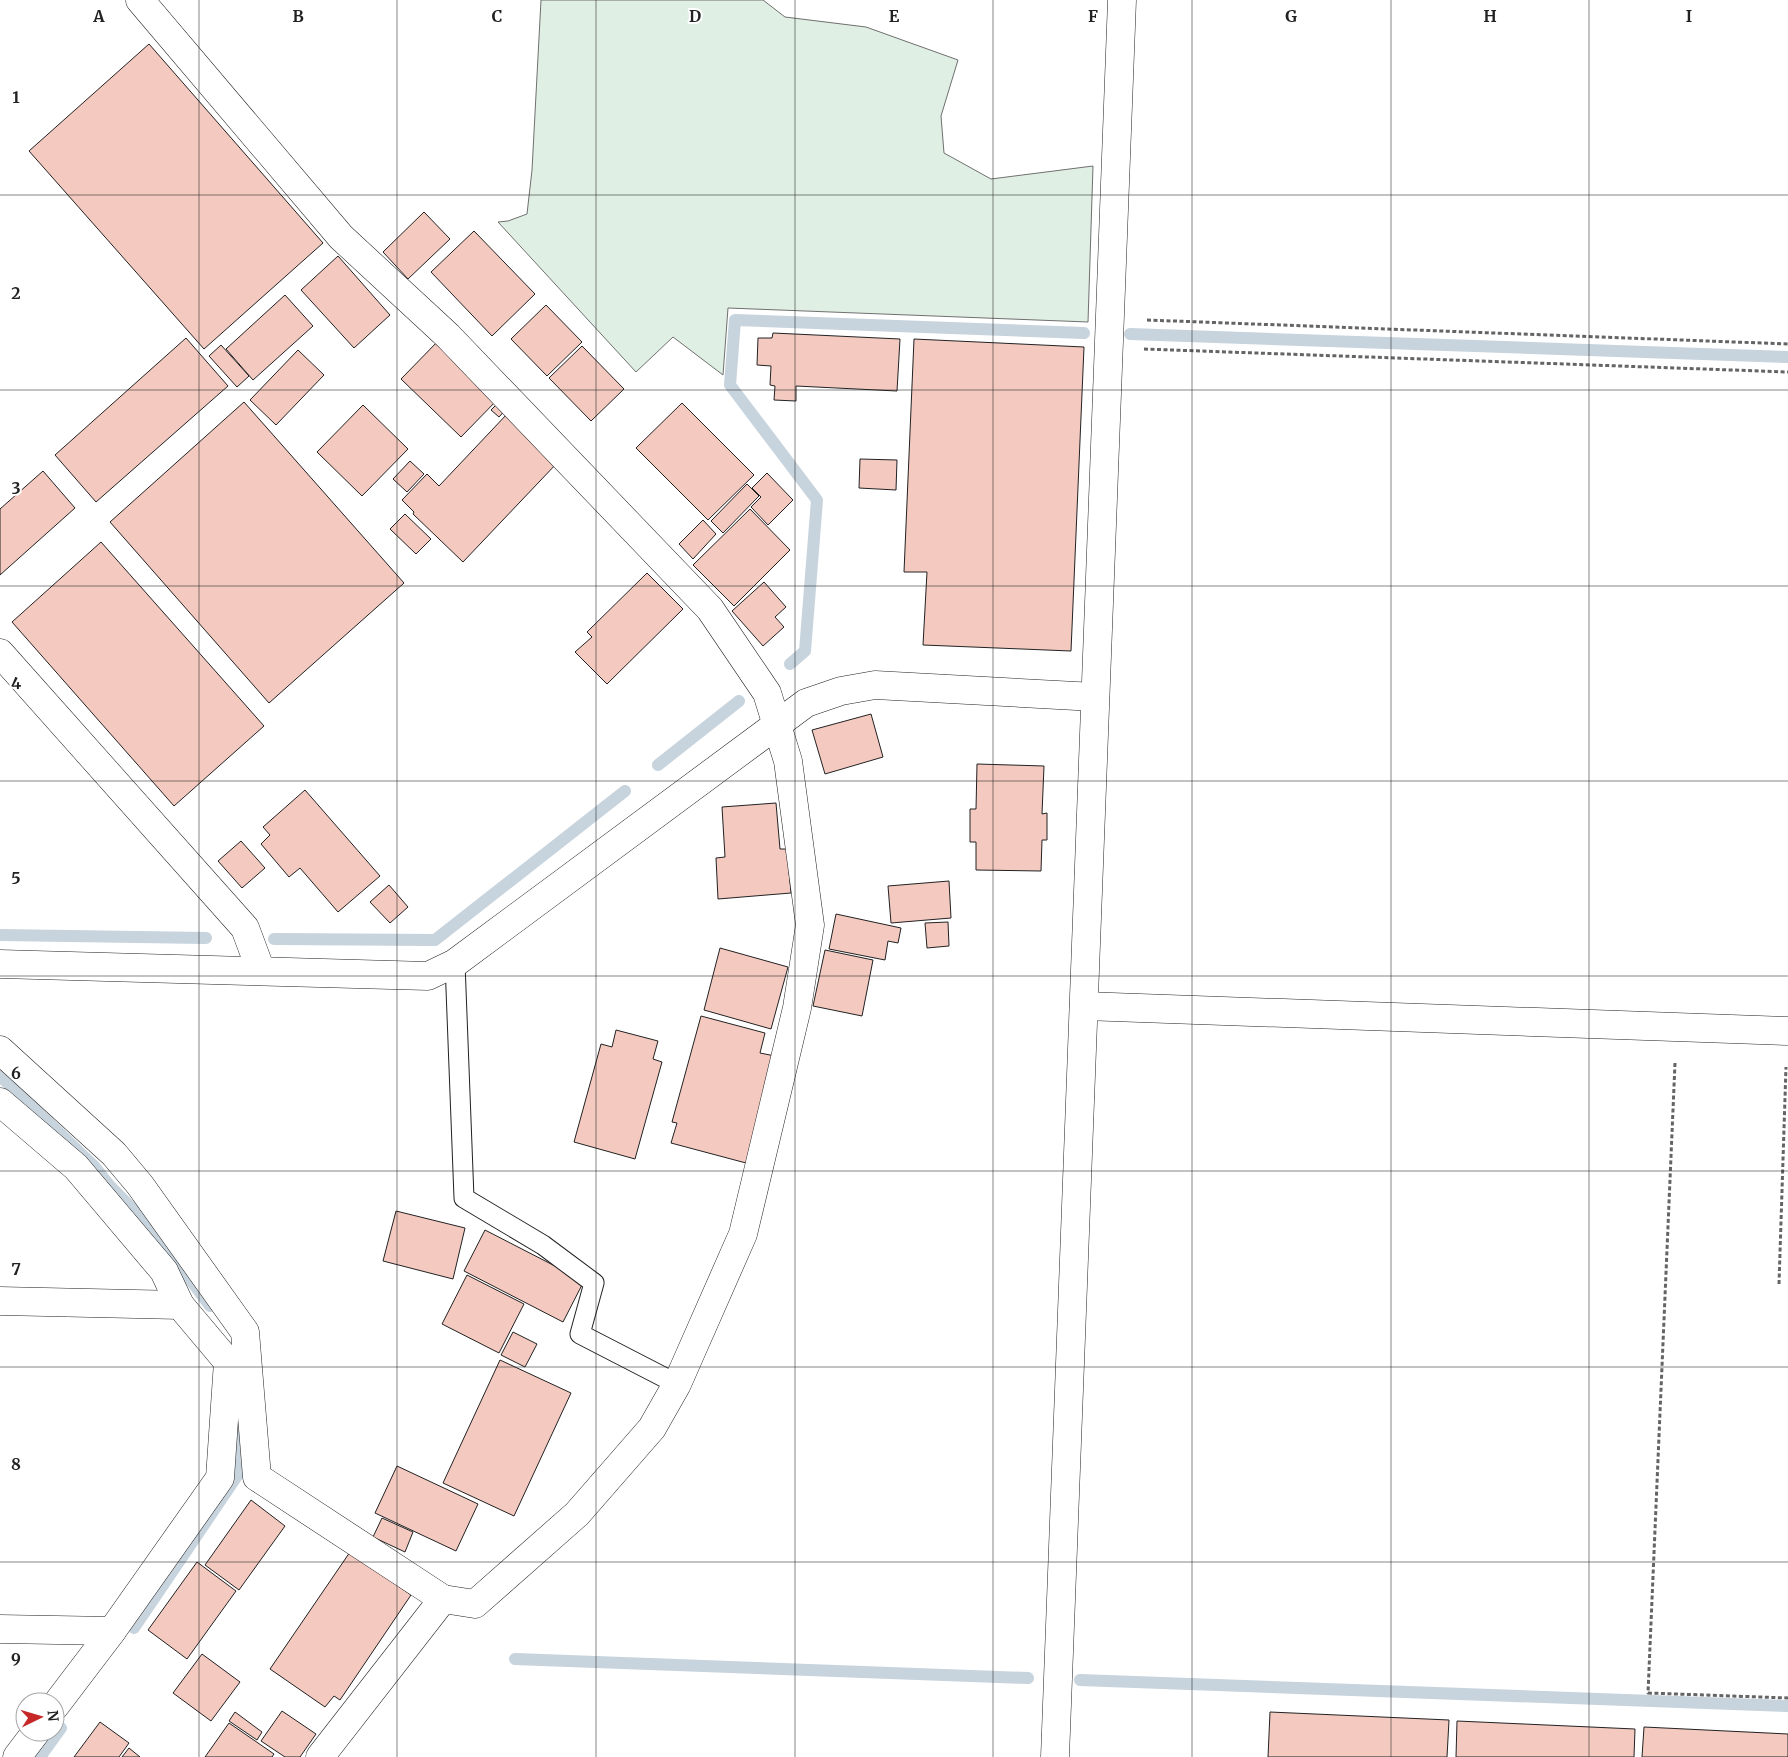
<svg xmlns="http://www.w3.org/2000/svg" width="1788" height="1757" viewBox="0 0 1788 1757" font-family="Merriweather,serif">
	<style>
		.green { fill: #e0efe3; stroke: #6f6f6f }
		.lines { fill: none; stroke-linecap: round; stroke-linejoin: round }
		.stream { stroke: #c7d3dd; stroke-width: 12 }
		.building { fill: #f3c9c0; stroke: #222 }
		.service-casing { stroke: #222; stroke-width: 21 }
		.minor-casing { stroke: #222; stroke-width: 29 }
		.path { stroke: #646464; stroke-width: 3; stroke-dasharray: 4 2.5; stroke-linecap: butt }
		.service { stroke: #fff; stroke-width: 19 }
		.minor { stroke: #fff; stroke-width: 28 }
		.grid { fill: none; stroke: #222; stroke-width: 1; stroke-opacity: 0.55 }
		.grid-label { font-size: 16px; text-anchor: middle; font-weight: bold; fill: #222; stroke: #fff; stroke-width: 4; stroke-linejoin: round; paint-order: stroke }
	</style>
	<rect width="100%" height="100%" fill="#fff"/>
	<polygon class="green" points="541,0 763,0 785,17 866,27 958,60 941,116 944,153 991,179 1093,166 1088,322 728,308 723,375 673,337 636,372 498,222 508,221 527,214 532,170"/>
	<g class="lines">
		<g class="stream">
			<polyline points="1130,334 1788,357"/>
			<polyline points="790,664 805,651 817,500 730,385 735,320 1084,333"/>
			<polyline points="658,765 739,701"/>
			<polyline points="0,935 206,938"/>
			<polyline points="274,939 435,940 625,791"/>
			<polyline points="0,1076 94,1166 109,1185 154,1231 210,1306"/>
			<polyline points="134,1628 237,1476 242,1428"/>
			<polyline points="515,1659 1028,1678"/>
			<polyline points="1080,1680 1788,1706"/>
			<polyline points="40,1757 61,1728"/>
		</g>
	</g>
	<g class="building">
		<polygon points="149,44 323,243 204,349 29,151"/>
		<polygon points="424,212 450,239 408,279 383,252"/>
		<polygon points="474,231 535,294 492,336 431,272"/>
		<polygon points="338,256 390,315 354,348 301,290"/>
		<polygon points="285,295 313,326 253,380 226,349"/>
		<polygon points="546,305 582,342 547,376 511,339"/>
		<polygon points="773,333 900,339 897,391 796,386 796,401 774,400 775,386 770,385 771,366 757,365 758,338 772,338"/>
		<polygon points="186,338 228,386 96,502 55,455"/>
		<polygon points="440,339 500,397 461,437 401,379"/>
		<polygon points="914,339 1084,347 1071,651 923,645 927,572 904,572"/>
		<polygon points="221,345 249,376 237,387 209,356"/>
		<polygon points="582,346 624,389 591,421 549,378"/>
		<polygon points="298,350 324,375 276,425 250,400"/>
		<polygon points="501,400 508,407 499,417 491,410"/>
		<polygon points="244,402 404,583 269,703 110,522"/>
		<polygon points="682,403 754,475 708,520 636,448"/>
		<polygon points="363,405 408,449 362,496 317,452"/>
		<polygon points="508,413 558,462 463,562 413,514 414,512 402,500 427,474 439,486"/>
		<polygon points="860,459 897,460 896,490 859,488"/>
		<polygon points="410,461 424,474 407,492 393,479"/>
		<polygon points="43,471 75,508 0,575 0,509"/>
		<polygon points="767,473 793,500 768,525 751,507 761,497 752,488"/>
		<polygon points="747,484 759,496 723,533 711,521"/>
		<polygon points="750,509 790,550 734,606 693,565"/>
		<polygon points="405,514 431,539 416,554 390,529"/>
		<polygon points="703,520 716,534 693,559 679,544"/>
		<polygon points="101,542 264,726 174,806 12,622"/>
		<polygon points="647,573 683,609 607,684 575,652 592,637 587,632"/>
		<polygon points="764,582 786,607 775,617 784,627 763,646 732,611"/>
		<polygon points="871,714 883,757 825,774 812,730"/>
		<polygon points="977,764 1044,766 1042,814 1047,813 1047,840 1042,840 1041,871 976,870 976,842 970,842 970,809 976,809"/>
		<polygon points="305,790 380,876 338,912 300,868 289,877 261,844 270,835 263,827"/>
		<polygon points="776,803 780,849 787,849 791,893 718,899 716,858 725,857 722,807"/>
		<polygon points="241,841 265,868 242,888 218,861"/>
		<polygon points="949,881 951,918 891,923 888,886"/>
		<polygon points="389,885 408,907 390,923 370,902"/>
		<polygon points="836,914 901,928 898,943 888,941 885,960 829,949"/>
		<polygon points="948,922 949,946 927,948 925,923"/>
		<polygon points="720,948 788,967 771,1029 704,1010"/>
		<polygon points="825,950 873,960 862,1016 813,1006"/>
		<polygon points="701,1016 765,1033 760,1053 775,1056 746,1163 671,1143 677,1123 672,1122"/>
		<polygon points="616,1030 658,1041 653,1059 662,1062 635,1159 574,1142 601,1044 612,1047"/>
		<polygon points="396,1211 465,1228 453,1279 383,1261"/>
		<polygon points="485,1230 584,1281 563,1322 464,1271"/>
		<polygon points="467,1275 524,1304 499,1353 442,1324"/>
		<polygon points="513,1332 537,1344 525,1367 501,1355"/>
		<polygon points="500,1360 571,1393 514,1516 443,1483"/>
		<polygon points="397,1466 478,1504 456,1551 375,1513"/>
		<polygon points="251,1500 285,1526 239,1590 205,1565"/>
		<polygon points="382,1518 413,1532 405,1552 373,1537"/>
		<polygon points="350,1552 411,1595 340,1700 334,1696 325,1707 270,1669"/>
		<polygon points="197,1562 236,1591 187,1659 148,1630"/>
		<polygon points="202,1654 240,1682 211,1721 173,1693"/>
		<polygon points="282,1711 316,1734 300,1757 285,1757 261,1741"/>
		<polygon points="235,1712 262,1732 257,1740 229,1721"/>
		<polygon points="1270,1712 1449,1720 1447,1757 1268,1757"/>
		<polygon points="1457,1721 1635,1729 1634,1757 1456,1757"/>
		<polygon points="100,1722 129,1743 119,1757 74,1757"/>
		<polygon points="229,1723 274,1754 272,1757 205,1757"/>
		<polygon points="1644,1727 1788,1734 1788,1757 1642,1757"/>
		<polygon points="129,1748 140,1757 122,1757"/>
	</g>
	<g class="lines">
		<defs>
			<polyline id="service" points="455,963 464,1198 543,1245 594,1283 580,1334 677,1384"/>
			<g id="minor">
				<polyline points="140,0 341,237 448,336 710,609 767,693 788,761 810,925 797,1008 743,1234 677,1384 652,1428 577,1514 475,1604 443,1599 320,1757"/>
				<polyline points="0,653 245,928 261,971"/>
				<polyline points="0,964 428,976 455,963 806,703 841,691 875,685 1095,697"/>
				<polyline points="1084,1006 1788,1031"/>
				<polyline points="0,1050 114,1154 140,1185 245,1332 257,1477 443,1599"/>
				<polyline points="0,1102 76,1167 164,1271 180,1305 228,1362 220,1478 112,1631 0,1629"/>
				<polyline points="0,1301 180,1305"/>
				<polyline points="55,1706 112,1631"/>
				<polyline points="17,1757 36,1732"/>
				<polyline points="1055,1757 1122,0"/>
			</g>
		</defs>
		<use href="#service" class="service-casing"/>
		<use href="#minor" class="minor-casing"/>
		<g class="path">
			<polyline points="1147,320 1788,344"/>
			<polyline points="1144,349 1788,372"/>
			<polyline points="1675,1063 1648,1693 1788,1698"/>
			<polyline points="1779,1284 1786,1067"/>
		</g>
		<use href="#service" class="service"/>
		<use href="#minor" class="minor"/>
	</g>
	<path class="grid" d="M199,0v1757M397,0v1757M596,0v1757M795,0v1757M993,0v1757M1192,0v1757M1391,0v1757M1589,0v1757M0,195h1788M0,390h1788M0,586h1788M0,781h1788M0,976h1788M0,1171h1788M0,1367h1788M0,1562h1788"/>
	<g class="grid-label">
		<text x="99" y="22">A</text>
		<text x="298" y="22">B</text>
		<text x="497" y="22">C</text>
		<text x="695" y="22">D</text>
		<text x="894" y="22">E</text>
		<text x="1093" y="22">F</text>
		<text x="1291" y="22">G</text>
		<text x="1490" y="22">H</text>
		<text x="1689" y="22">I</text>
		<text x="16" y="103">1</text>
		<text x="16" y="299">2</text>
		<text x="16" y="494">3</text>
		<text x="16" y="689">4</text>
		<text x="16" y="884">5</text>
		<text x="16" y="1079">6</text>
		<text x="16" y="1275">7</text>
		<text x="16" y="1470">8</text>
		<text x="16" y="1665">9</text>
	</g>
	<g transform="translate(40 1717) rotate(85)"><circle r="24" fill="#ffffff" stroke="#a7a7a7"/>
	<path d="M0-4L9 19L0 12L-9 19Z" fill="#c62828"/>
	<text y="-8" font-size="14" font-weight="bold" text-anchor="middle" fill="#222222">N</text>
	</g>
</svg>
